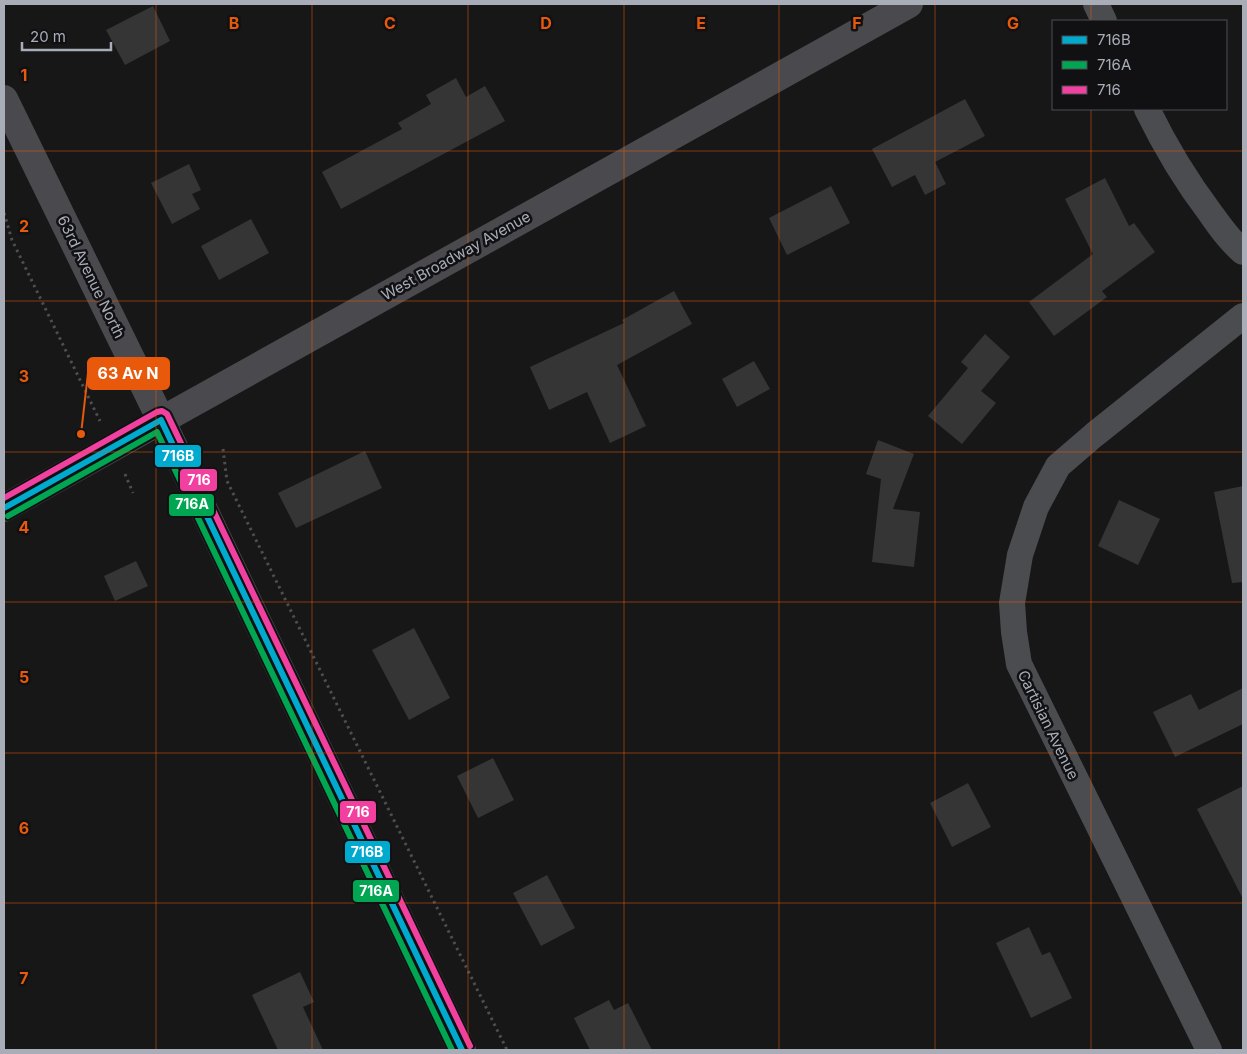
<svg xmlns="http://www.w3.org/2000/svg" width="1247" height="1054" viewBox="0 0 1247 1054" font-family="Inter,sans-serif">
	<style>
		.building { fill: #353536 }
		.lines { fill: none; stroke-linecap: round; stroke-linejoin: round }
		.path { stroke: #4d4e52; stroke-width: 3; stroke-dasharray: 2.5 4; stroke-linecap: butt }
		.street { stroke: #4b4c50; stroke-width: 26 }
		.secondary { stroke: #4a4a4e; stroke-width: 28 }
		.bus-1-casing { stroke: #111113; stroke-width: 10 }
		.bus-2-casing { stroke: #111113; stroke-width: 10 }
		.bus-3-casing { stroke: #111113; stroke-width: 10 }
		.bus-1 { stroke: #00a9ce; stroke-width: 6 }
		.bus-2 { stroke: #00a651; stroke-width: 6 }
		.bus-3 { stroke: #f240a1; stroke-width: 6 }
		.grid { fill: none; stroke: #e8590c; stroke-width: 1; stroke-opacity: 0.55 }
		.labels { text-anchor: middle; stroke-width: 5; stroke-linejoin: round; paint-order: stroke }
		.street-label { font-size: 15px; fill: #a8adb8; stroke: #111113 }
		.grid-label { font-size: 16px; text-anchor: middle; font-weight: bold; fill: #e8590c; stroke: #111113; stroke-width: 5; stroke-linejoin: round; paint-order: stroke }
		.leader { fill: none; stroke: #e8590c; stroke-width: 2 }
		.callout-dot { fill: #e8590c; stroke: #111113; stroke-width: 2 }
		.callout { fill: #e8590c; stroke: #e8590c; stroke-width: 2 }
		.callout-label { font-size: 16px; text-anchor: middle; font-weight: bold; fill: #fff }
		.line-badge { stroke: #111113; stroke-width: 2 }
		.badge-label { font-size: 14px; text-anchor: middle; font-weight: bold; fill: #fff }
	</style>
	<rect width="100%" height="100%" fill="#171717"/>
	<g class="building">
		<polygon points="153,6 170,41 125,65 106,30"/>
		<polygon points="456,78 466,97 485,86 505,121 341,209 322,172 402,129 398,123 431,104 426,95"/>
		<polygon points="965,99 985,136 935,162 946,184 925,195 915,175 892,187 872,149"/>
		<polygon points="189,164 201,190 192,194 200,209 172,224 151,183"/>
		<polygon points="1105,178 1129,226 1134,223 1155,252 1102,291 1107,297 1054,336 1029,302 1093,254 1065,199"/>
		<polygon points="831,186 850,223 787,255 769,218"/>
		<polygon points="251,219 269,253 219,280 201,246"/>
		<polygon points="674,291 692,324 617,365 646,426 610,443 587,392 549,410 530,367 624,323 622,320"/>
		<polygon points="985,334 1010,357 981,391 996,403 962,444 928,416 968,368 961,362"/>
		<polygon points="754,361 770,389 737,407 722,379"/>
		<polygon points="878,440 914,454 893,509 920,512 914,567 872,562 881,479 866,474"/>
		<polygon points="365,451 382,488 296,528 278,493"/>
		<polygon points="1243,486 1243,582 1232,583 1214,492"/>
		<polygon points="1119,500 1160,519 1138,565 1098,546"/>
		<polygon points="136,561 148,586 115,601 104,576"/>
		<polygon points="414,628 450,698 409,720 372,650"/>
		<polygon points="1243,688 1243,724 1175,757 1153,712 1191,694 1199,710"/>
		<polygon points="493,758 514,800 478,818 457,776"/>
		<polygon points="968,783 991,827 952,847 930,803"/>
		<polygon points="1243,786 1243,899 1197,809"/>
		<polygon points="547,875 575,928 541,946 513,893"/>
		<polygon points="1029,927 1042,955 1050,952 1072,998 1031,1018 996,943"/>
		<polygon points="300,972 314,1002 303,1007 323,1050 278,1050 252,995"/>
		<polygon points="609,1000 614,1010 628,1003 652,1050 590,1050 574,1018"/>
	</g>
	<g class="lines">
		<g class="path">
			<polyline points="4,213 12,240 100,421"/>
			<polyline points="223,449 227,481 507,1050"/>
			<polyline points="125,474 133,493"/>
		</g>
		<g class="street">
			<polyline points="1096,4 1104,21"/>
			<path d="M1147,109c18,37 39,72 64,105 10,14 19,27 32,38"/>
			<polyline points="1209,1050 1019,664 1014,632 1012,603 1020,555 1036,507 1058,466 1094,435 1243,316"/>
		</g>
		<g class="secondary">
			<polyline points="4,99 161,420 462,1050"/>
			<polyline points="4,508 909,4"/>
		</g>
		<defs>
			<polyline id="bus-1" points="4,508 161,420 462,1050"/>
			<polyline id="bus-2" points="8,516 157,432 452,1050"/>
			<polyline id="bus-3" points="4,498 157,412 162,411 167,414 470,1046"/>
		</defs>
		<use href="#bus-1" class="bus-1-casing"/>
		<use href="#bus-2" class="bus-2-casing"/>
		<use href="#bus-3" class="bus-3-casing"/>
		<use href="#bus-1" class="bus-1"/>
		<use href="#bus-2" class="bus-2"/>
		<use href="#bus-3" class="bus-3"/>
	</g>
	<path class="grid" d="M156,4v1046M312,4v1046M468,4v1046M624,4v1046M779,4v1046M935,4v1046M1091,4v17M1091,109v941M4,151h1239M4,301h1239M4,452h1239M4,602h1239M4,753h1239M4,903h1239"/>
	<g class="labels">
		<g class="street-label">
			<text transform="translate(456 256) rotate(-29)" y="5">West Broadway Avenue</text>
			<text transform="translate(91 277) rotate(64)" y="5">63rd Avenue North</text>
			<text transform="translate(1048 725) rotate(64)" y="5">Cartisian Avenue</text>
		</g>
	</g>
	<g class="grid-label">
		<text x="234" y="29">B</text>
		<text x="390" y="29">C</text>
		<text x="546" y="29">D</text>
		<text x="701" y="29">E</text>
		<text x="857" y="29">F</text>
		<text x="1013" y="29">G</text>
		<text x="24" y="81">1</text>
		<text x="24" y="232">2</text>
		<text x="24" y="382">3</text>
		<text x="24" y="533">4</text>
		<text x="24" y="683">5</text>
		<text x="24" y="834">6</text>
		<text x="24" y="984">7</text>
	</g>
	<path class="leader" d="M81 434L88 373"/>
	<circle class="callout-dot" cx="81" cy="434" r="5"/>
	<rect class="callout" x="88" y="358" width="81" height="31" rx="5"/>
	<g class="callout-label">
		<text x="128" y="379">63 Av N</text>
	</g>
	<g class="line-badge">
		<rect x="154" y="444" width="48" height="24" rx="5" fill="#00a9ce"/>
		<rect x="179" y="468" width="39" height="24" rx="5" fill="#f240a1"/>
		<rect x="168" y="493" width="47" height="24" rx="5" fill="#00a651"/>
		<rect x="339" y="800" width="38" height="24" rx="5" fill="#f240a1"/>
		<rect x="344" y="840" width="47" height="24" rx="5" fill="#00a9ce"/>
		<rect x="352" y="879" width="48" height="24" rx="5" fill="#00a651"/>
	</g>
	<g class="badge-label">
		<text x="178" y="461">716B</text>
		<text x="199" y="485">716</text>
		<text x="192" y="509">716A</text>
		<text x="358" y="817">716</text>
		<text x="367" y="857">716B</text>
		<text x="376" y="896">716A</text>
	</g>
	<rect width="1247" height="1054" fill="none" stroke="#a8adb8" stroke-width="10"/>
	<rect x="1052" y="20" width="175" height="90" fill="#111113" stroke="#4d4f55"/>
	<rect x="1062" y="36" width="25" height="8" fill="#00a9ce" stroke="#4d4f55"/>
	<text x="1097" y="45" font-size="15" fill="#a8adb8">716B</text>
	<rect x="1062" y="61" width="25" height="8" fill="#00a651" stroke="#4d4f55"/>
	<text x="1097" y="70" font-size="15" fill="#a8adb8">716A</text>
	<rect x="1062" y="86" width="25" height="8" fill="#f240a1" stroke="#4d4f55"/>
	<text x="1097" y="95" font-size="15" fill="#a8adb8">716</text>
	<path d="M22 42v8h89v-8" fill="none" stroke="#a8adb8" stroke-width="2.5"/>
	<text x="30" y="42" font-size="15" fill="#a8adb8" stroke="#111113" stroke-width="4" paint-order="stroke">20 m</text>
</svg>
